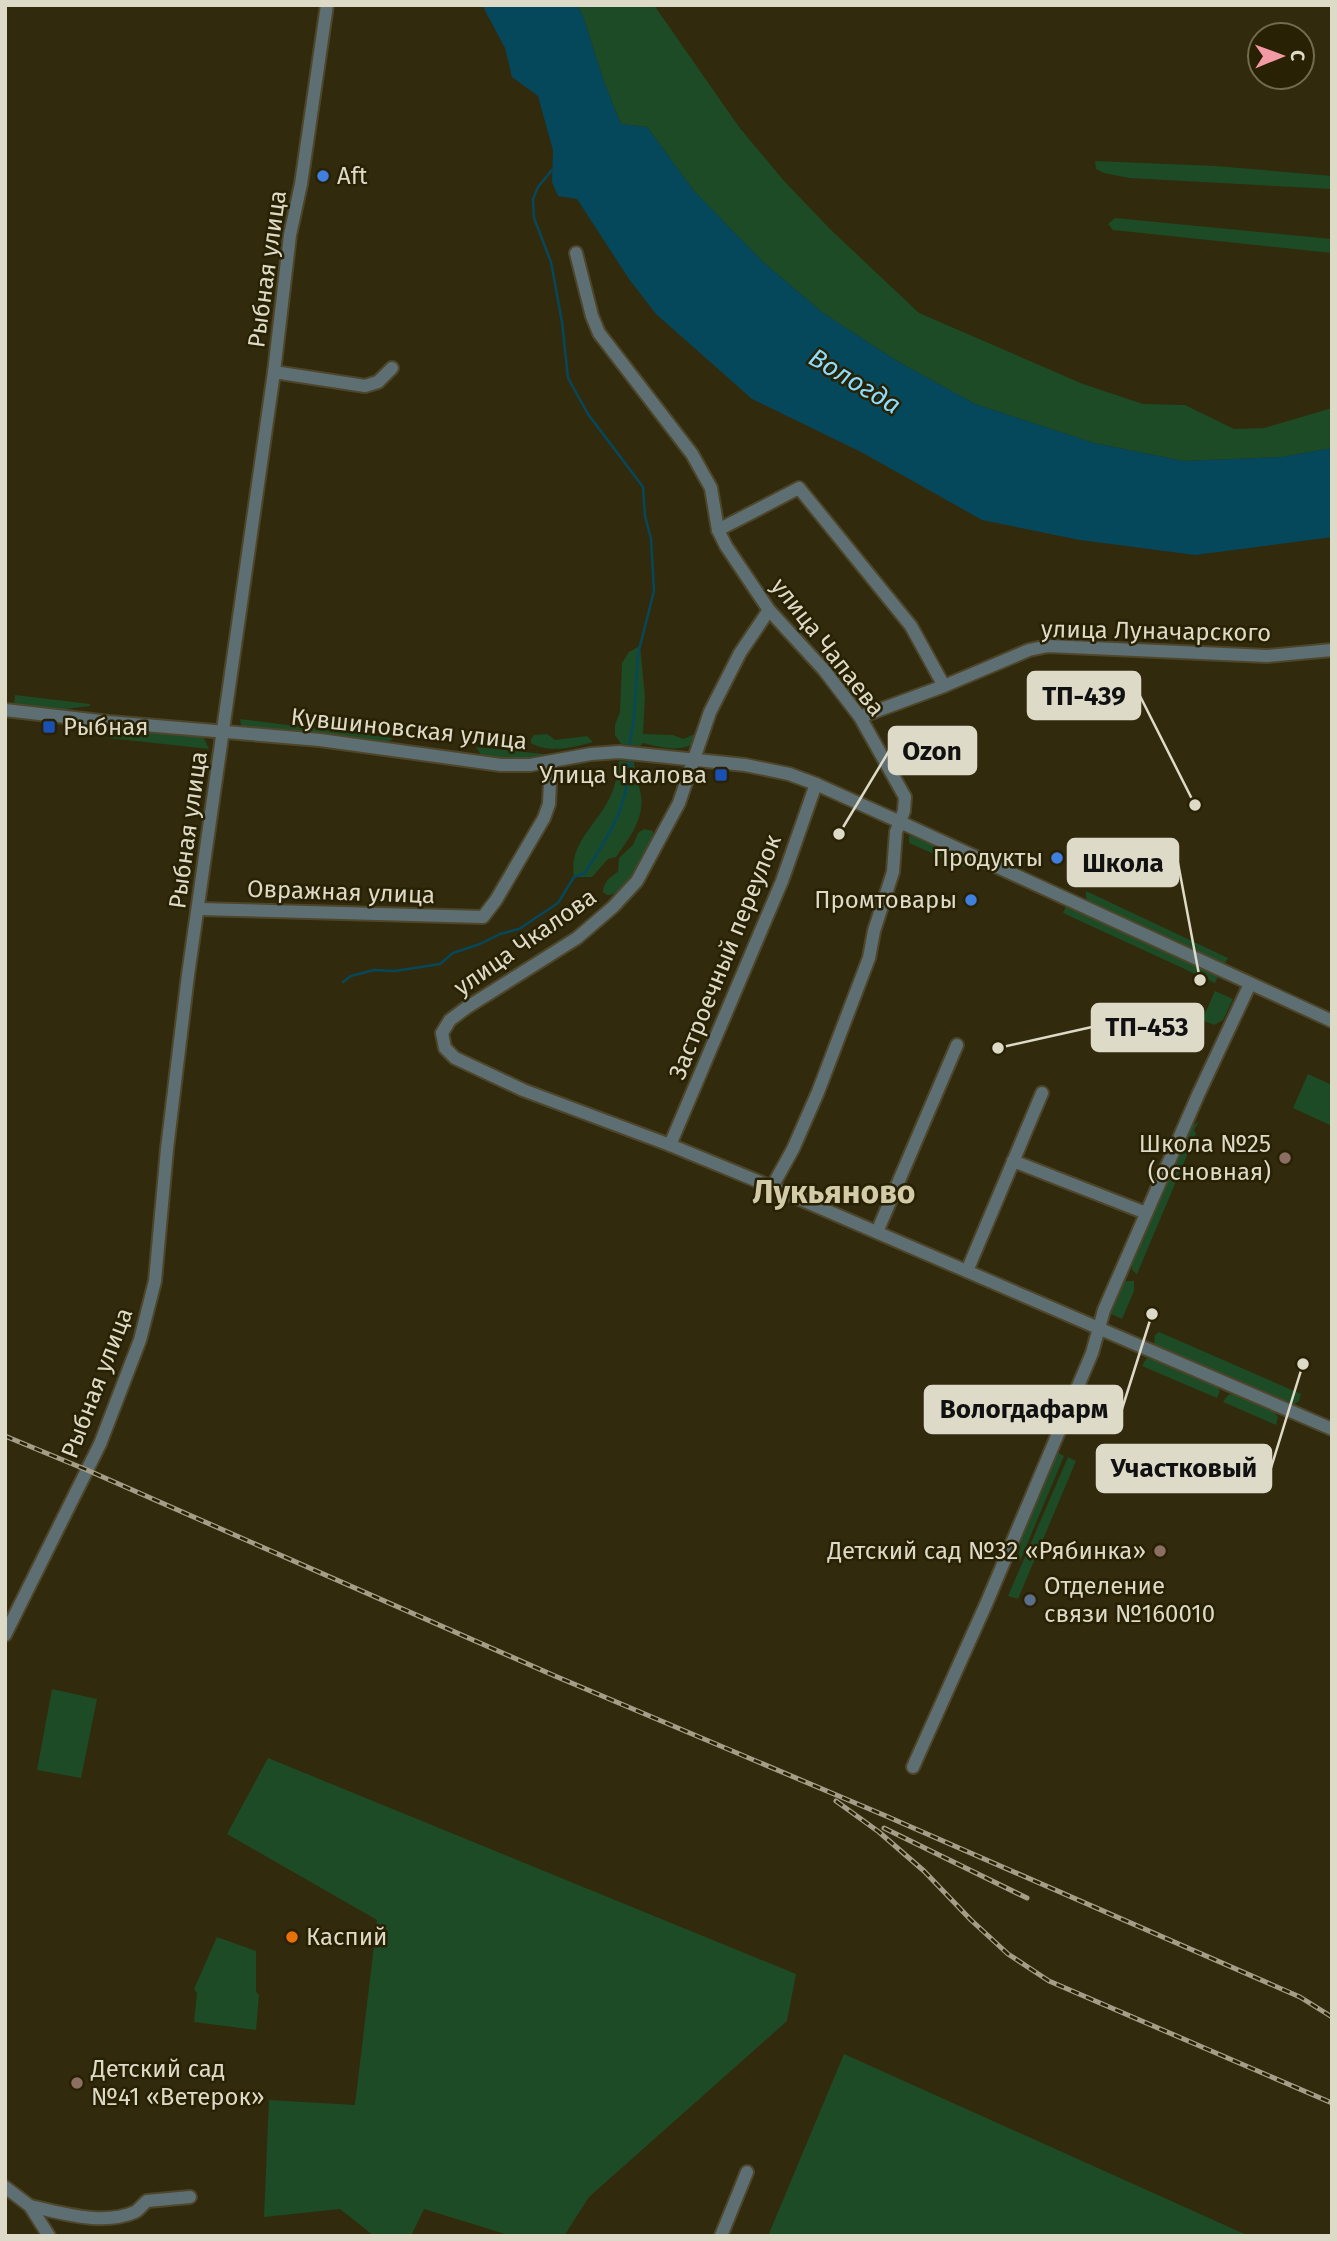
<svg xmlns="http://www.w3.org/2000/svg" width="1337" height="2241" viewBox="0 0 1337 2241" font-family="'Fira Sans',sans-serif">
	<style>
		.green { fill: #1d4b25 }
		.water { fill: #05485c }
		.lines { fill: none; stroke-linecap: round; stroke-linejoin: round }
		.stream { stroke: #05485c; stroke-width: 2.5 }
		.street-casing { stroke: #4e462a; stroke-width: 16 }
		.street { stroke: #5e6f74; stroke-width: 12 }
		.rail-casing { stroke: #a49e88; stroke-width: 5 }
		.rail { stroke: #282103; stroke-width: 2.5; stroke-dasharray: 8; stroke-linecap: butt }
		.shop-dot { fill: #3f7fe0; stroke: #282103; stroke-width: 2.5 }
		.transit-dot { fill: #1a4fb4; stroke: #282103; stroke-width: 2.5 }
		.education-dot { fill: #8d6e63; stroke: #282103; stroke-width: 2.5 }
		.service-dot { fill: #5c6f8a; stroke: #282103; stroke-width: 2.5 }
		.food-dot { fill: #e8710a; stroke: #282103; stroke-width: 2.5 }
		.labels { text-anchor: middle; stroke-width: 5; stroke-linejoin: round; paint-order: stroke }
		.poi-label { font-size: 24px; fill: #dedac8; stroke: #282103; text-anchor: start }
		.street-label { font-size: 24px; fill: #dedac8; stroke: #282103 }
		.water-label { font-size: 26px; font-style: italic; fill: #8addfe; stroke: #282103 }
		.district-label { font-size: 32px; font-weight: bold; fill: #d3caa8; stroke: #282103 }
		.leader { fill: none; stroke: #dedac8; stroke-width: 2.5 }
		.callout-dot { fill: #dedac8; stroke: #282103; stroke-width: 2.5 }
		.callout { fill: #dedac8; stroke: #dedac8; stroke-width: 2.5 }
		.callout-label { font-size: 26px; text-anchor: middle; font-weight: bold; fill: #111 }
	</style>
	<rect width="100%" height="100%" fill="#322a0c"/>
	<g class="green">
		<polygon points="577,5 654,5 739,127 785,182 831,230 919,313 1083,384 1143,404 1185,405 1234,429 1264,428 1332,408 1332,448 1282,457 1183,461 1094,443 975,404 897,361 823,313 763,262 694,191 647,127 621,124 604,82 583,16"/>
		<polygon points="1095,161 1216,166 1332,176 1332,189 1129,178 1104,173 1096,169"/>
		<polygon points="1115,218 1332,239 1332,253 1113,230 1108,224"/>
		<path d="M640,646l5,51 -2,37 30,1 10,4 12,-5 1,7c-13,13 -37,6 -53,2l-3,3 -19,-2 -6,-9v-10l5,-13 2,-49 7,-11z"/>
		<polygon points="15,695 90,704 90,706 57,710 14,705"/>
		<polygon points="240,719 393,738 390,741 379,742 243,727 241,725"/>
		<polygon points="116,728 198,735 204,738 209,749 109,738 111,732"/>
		<path d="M547,734l8,6 32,-4 6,6c-18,5 -44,12 -62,1v-4l3,-4z"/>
		<path d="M476,747l77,8c-24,6 -48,7 -72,0z"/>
		<path d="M619,761l15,1c1,12 5,22 7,33 4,23 -13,45 -25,62l-8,2 -16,18h-18c-5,-29 16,-47 30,-69 9,-14 14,-31 15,-47z"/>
		<path d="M644,829l9,2c1,19 -25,65 -46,64l-4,-3c1,-11 7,-15 15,-20l1,-14 14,-13 5,-12z"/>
		<polygon points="912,835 963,858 966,868 909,843 909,836"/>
		<polygon points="1086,891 1228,958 1224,965 1092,904 1086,898"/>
		<polygon points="1067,904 1219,974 1215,983 1063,913"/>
		<polygon points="1215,991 1233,999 1223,1020 1214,1025 1202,1020"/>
		<polygon points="1308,1074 1332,1085 1332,1126 1293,1108"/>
		<polygon points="1199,1121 1194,1130 1196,1134 1137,1274 1132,1270 1132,1262 1191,1127"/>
		<polygon points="1125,1281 1134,1281 1134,1291 1122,1319 1109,1313"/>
		<polygon points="1159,1332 1301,1394 1299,1401 1292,1406 1160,1348 1154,1344 1155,1335"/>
		<polygon points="1150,1357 1216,1384 1220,1391 1217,1398 1142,1366 1146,1359"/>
		<polygon points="1233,1394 1274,1412 1278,1417 1276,1425 1223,1402 1228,1395"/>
		<polygon points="1057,1452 1064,1456 1020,1561 1018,1557 1023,1533"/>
		<polygon points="1068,1457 1076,1461 1018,1599 1008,1596"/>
		<polygon points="52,1689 97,1699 81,1778 37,1770"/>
		<polygon points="268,1758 796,1974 787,2021 589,2197 564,2236 512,2236 424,2209 411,2236 374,2236 340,2209 264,2217 269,2100 355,2105 377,1920 227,1834"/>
		<polygon points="217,1937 256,1951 256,1992 259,1995 256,2030 194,2022 197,1993 194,1989"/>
		<polygon points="844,2054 1249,2236 768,2236"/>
	</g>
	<polygon class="water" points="482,5 577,5 583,16 604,82 621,124 647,127 694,191 763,262 823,313 897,361 975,404 1094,443 1183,461 1282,457 1332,448 1332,537 1195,555 1080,540 982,520 863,453 752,399 656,314 629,279 577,199 558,196 552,182 553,150 538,96 512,77 505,48"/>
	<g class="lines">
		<g class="stream">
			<polyline points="552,170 538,187 533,199 534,218 551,262 562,322 568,378 588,414 643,487 645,516 651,539 654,591 638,654 634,717 629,748"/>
			<path d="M343,982l8,-6 23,-6 21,1 45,-7 13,-11 27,-9 20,-10 19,-5 39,-26 16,-26 11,-4c26,-43 42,-62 45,-115"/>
		</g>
		<defs>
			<g id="street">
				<polyline points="576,253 592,316 599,333 692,454 711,488 718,530 726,546 769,610 824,670 860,717 905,797 904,811 896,832 893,872 874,931 869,958 818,1092 793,1149 772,1187"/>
				<polyline points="274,372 365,386 378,382 392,368"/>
				<polyline points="718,530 799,488 911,626 944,686"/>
				<polyline points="769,610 740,653 710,712 679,803 637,881 613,907 577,938 466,1008 450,1020 442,1033 445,1048 455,1058 523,1090 670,1145 772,1187 1332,1429"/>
				<polyline points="5,710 109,722 320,740 501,765 530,765 591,754 619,752 745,765 789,774 816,784 900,822 1332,1021"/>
				<polyline points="860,717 944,686 1029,650 1048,646 1267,656 1332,650"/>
				<polyline points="199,909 483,917 496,900 544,818 549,804 551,763"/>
				<polyline points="670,1145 782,881 816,784"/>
				<polyline points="1013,1161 1146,1213"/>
				<polyline points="877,1232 957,1045"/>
				<polyline points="967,1271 1042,1093"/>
				<polyline points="5,1635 100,1444 140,1340 155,1281 167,1149 188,975 274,372 290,235 301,184 327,5"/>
				<polyline points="913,1767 987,1602 1092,1353 1104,1310 1198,1095 1250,984"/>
				<polyline points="5,2187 30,2206 49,2236"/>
				<path d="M30,2206c32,7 73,20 105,6 4,-2 8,-8 12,-11l43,-4"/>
				<polyline points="721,2236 747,2172"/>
			</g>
		</defs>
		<use href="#street" class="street-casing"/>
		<use href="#street" class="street"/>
		<defs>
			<g id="rail">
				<polyline points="5,1436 87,1470 555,1676 886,1816 1300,1997 1332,2017"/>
				<polyline points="836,1801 879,1832 924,1871 971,1920 1008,1954 1049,1981 1332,2103"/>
				<polyline points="884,1828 1027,1898"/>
			</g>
		</defs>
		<use href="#rail" class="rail-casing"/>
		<use href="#rail" class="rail"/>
	</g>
	<g class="shop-dot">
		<circle cx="323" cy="176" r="7"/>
		<circle cx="1057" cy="858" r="7"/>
		<circle cx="971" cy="900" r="7"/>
	</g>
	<g class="transit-dot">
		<rect x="42" y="720" width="14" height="14" rx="3.5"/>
		<rect x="714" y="768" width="14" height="14" rx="3.5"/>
	</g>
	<g class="education-dot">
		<circle cx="1285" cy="1158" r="7"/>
		<circle cx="1160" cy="1551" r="7"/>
		<circle cx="77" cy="2083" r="7"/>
	</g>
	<circle class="service-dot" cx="1030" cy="1600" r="7"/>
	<circle class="food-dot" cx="292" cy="1937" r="7"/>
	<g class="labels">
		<g class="poi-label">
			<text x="337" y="184">Aft</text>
			<text x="63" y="735">Рыбная</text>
			<text x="707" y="783" text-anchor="end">Улица Чкалова</text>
			<text x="1043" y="866" text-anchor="end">Продукты</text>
			<text x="957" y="908" text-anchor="end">Промтовары</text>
			<text x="1271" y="1152" text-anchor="end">Школа №25<tspan x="1271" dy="28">(основная)</tspan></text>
			<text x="1146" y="1559" text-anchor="end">Детский сад №32 «Рябинка»</text>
			<text x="1044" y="1594">Отделение<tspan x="1044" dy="28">связи №160010</tspan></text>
			<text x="306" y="1945">Каспий</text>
			<text x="91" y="2077">Детский сад<tspan x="91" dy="28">№41 «Ветерок»</tspan></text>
		</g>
		<g class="street-label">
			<text transform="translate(267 269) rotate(-82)" y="8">Рыбная улица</text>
			<text transform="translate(1156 631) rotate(1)" y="8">улица Луначарского</text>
			<text transform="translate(828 647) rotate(52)" y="8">улица Чапаева</text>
			<text transform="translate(409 729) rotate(6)" y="8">Кувшиновская улица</text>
			<text transform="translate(188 830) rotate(-82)" y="8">Рыбная улица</text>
			<text transform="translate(341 892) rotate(2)" y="8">Овражная улица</text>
			<text transform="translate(525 942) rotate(-35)" y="8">улица Чкалова</text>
			<text transform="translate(725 957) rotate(-68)" y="8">Застроечный переулок</text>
			<text transform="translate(97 1383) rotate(-69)" y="8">Рыбная улица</text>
		</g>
		<g class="water-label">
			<text transform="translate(855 381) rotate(31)" y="9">Вологда</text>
		</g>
		<g class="district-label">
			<text x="834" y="1203">Лукьяново</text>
		</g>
	</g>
	<path class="leader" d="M1195 805L1140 696M839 834L889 751M1200 980L1178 863M998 1048L1092 1027M1152 1314L1122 1409M1303 1364L1271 1468"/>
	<g class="callout-dot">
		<circle cx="1195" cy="805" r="7"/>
		<circle cx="839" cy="834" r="7"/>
		<circle cx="1200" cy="980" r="7"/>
		<circle cx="998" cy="1048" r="7"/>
		<circle cx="1152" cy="1314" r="7"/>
		<circle cx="1303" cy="1364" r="7"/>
	</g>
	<g class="callout">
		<rect x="1028" y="672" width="112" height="47" rx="7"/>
		<rect x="889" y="727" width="87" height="47" rx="7"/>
		<rect x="1068" y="839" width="110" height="47" rx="7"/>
		<rect x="1092" y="1004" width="111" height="47" rx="7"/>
		<rect x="925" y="1386" width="197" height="47" rx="7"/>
		<rect x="1097" y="1445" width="174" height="47" rx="7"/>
	</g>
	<g class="callout-label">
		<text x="1084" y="705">ТП-439</text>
		<text x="932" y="760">Ozon</text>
		<text x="1123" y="872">Школа</text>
		<text x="1147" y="1036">ТП-453</text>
		<text x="1024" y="1418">Вологдафарм</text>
		<text x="1184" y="1477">Участковый</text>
	</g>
	<rect width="1337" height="2241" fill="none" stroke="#dedac8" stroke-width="14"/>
	<g transform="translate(1281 56) rotate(89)"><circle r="33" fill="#282103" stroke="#716b52" stroke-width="2"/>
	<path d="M0-5L12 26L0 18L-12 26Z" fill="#f49aa6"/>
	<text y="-10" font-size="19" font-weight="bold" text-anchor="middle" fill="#dedac8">С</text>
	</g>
</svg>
